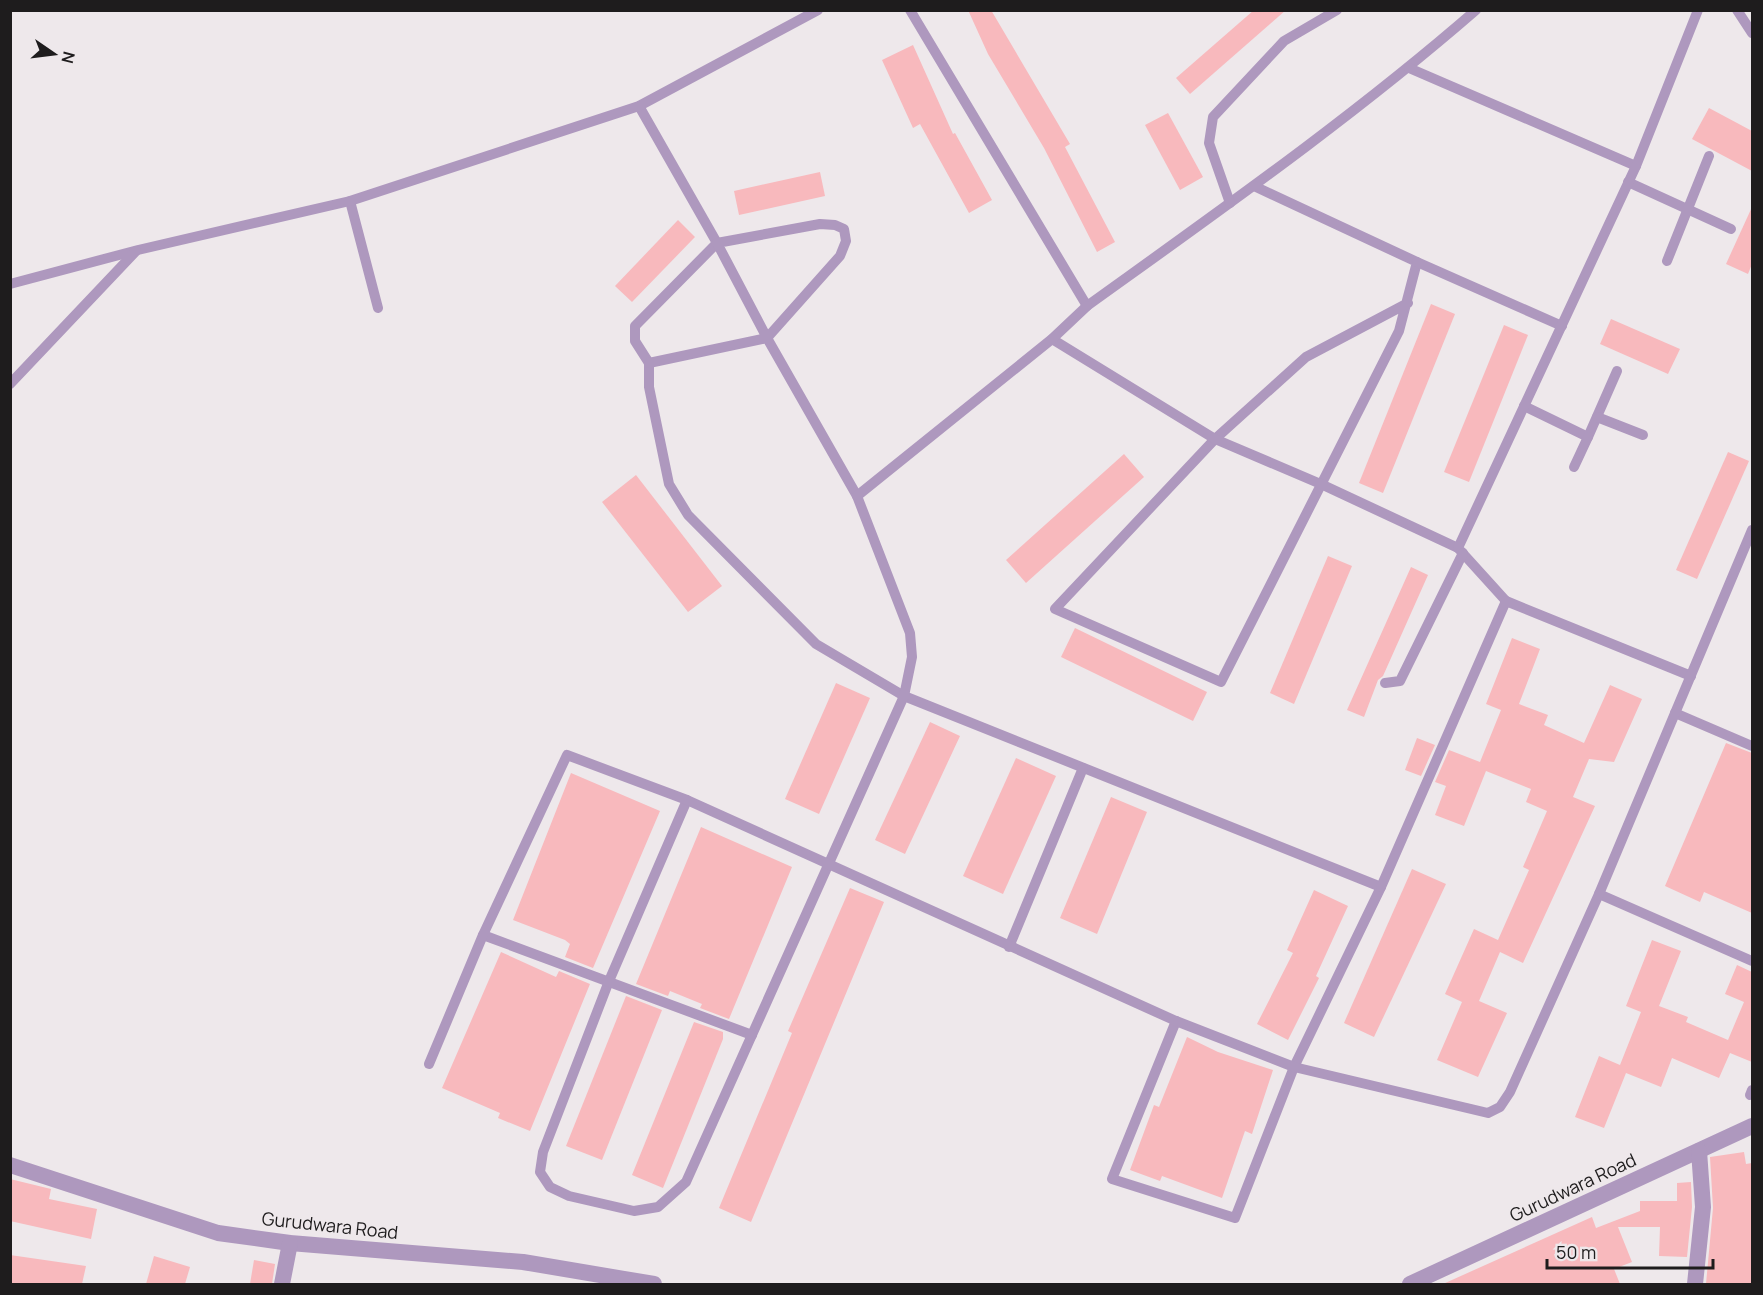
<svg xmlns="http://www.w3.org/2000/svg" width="1763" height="1295" viewBox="0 0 1763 1295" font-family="Manrope,sans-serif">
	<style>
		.building { fill: #f8b9bd }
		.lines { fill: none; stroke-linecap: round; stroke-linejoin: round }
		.service { stroke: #ae98be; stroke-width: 10 }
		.minor { stroke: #ae98be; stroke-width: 16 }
		.labels { text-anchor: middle; stroke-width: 4.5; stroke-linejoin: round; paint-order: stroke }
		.street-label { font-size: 18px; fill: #1e1c1d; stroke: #eee8eb }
	</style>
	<rect width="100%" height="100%" fill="#eee8eb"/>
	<g class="building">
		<polygon points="968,10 991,10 1070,144 1065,147 1115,242 1097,252 1044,148 988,54"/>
		<polygon points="1254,10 1286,10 1190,94 1176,78"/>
		<polygon points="913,45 953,134 955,133 992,200 969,213 920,124 913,128 882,60"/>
		<polygon points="1709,108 1752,131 1752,171 1692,139"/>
		<polygon points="1168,113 1203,177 1180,190 1145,125"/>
		<polygon points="820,172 825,196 739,215 734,191"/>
		<polygon points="1752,207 1752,264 1748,274 1726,264"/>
		<polygon points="678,220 695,237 632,302 615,286"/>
		<polygon points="1431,304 1455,314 1383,493 1359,483"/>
		<polygon points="1611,319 1680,349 1668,374 1600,344"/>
		<polygon points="1504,325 1528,335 1469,482 1444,472"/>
		<polygon points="1728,452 1749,461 1697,579 1676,570"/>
		<polygon points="1124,454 1144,477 1026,583 1006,560"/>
		<polygon points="636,475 722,586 688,612 602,502"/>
		<polygon points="1328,556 1352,566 1294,704 1270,693"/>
		<polygon points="1411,567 1428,575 1383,676 1378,680 1364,717 1347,710"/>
		<polygon points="1075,628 1207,692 1193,721 1061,657"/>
		<polygon points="1512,638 1540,649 1519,704 1548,715 1544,725 1584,743 1610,685 1642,699 1614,762 1589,759 1573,797 1595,806 1523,963 1500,952 1479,1001 1507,1013 1478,1077 1437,1060 1462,1002 1445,994 1474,929 1498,940 1529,870 1523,867 1547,811 1526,802 1531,789 1486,771 1464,826 1435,815 1446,786 1435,782 1449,750 1480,762 1501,710 1486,704"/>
		<polygon points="836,683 870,698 819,814 785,799"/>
		<polygon points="930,722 960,736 905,854 875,840"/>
		<polygon points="1417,738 1435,745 1421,776 1405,770"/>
		<polygon points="1726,743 1752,753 1752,913 1704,892 1700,902 1665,886"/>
		<polygon points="1016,758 1056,776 1003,894 963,876"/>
		<polygon points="571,773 660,811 593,968 565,957 570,944 565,940 513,920"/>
		<polygon points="1111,797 1147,812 1097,934 1060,918"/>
		<polygon points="701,827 792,867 729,1019 700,1008 702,1004 670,991 668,996 636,984"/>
		<polygon points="1412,869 1446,884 1374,1037 1344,1023"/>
		<polygon points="850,888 884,902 751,1222 719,1208 792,1033 788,1031"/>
		<polygon points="1314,890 1348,906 1316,976 1319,978 1288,1040 1257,1024 1293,953 1287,950"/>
		<polygon points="1652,940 1681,951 1659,1006 1688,1017 1686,1022 1728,1040 1744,1002 1725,994 1737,965 1752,972 1752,1062 1730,1053 1719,1078 1672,1058 1661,1087 1626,1073 1604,1128 1575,1117 1599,1056 1620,1065 1641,1012 1626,1006"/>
		<polygon points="501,952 556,977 559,971 590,984 530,1131 498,1118 500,1113 442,1088"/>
		<polygon points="626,996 662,1010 602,1160 566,1146"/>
		<polygon points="694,1022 723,1032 723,1039 663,1188 632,1175"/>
		<polygon points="1187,1037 1218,1052 1273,1070 1252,1134 1245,1131 1222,1198 1162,1176 1160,1181 1130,1170 1154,1105 1159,1107"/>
		<polygon points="1744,1152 1746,1164 1752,1163 1752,1284 1706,1284 1713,1208 1710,1157"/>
		<polygon points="10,1179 51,1189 49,1199 97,1209 91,1239 10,1221"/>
		<polygon points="1691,1182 1692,1207 1687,1257 1659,1256 1660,1227 1618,1227 1632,1262 1614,1269 1620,1284 1443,1284 1592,1217 1596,1228 1640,1211 1640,1201 1677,1201 1677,1183"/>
		<polygon points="10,1255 86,1266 82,1284 10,1284"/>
		<polygon points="154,1256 190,1267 185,1284 146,1284"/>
		<polygon points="254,1260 275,1264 272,1284 250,1284"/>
	</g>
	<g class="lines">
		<g class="service">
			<path d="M910,10l177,296c132,-95 266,-189 389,-296"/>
			<polyline points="1737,10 1752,33"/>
			<polyline points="1409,68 1636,166"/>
			<polyline points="639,106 717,243 635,326 635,341 649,363 649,387 669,484 688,515 816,644 904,696 1381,887 1294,1067 1235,1218 1112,1179 1176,1021"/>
			<polyline points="1628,182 1731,229"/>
			<polyline points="1254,186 1417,262 1399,331 1221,682 1055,609 1215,439 1306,357 1408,303"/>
			<polyline points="350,201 378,308"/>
			<polyline points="1230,203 1209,143 1213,117 1284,41 1337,10"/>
			<polyline points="1667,261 1709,156"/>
			<polyline points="1417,262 1562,326"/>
			<polyline points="10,284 138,250 350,201 639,106 818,10"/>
			<polyline points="1052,339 1215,439 1323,485 1458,548"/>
			<polyline points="649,363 767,338 717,243 820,224 835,225 844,229 846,241 840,256 767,338 857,496"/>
			<polyline points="10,384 136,251"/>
			<polyline points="1524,406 1588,437 1617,371"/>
			<polyline points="1597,417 1643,435"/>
			<polyline points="1574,467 1588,437"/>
			<polyline points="1506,601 1458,548 1636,166 1698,10"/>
			<polyline points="1385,683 1400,681 1463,553"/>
			<polyline points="1675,713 1752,746"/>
			<polyline points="687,800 609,981 543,1152 540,1172 550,1187 569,1196 634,1211 658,1207 686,1182 904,696 912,657 910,633 857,496 1052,339 1087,306"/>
			<polyline points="1381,887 1506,601 1691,676"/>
			<polyline points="1599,894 1752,961"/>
			<polyline points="483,935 752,1035"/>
			<polyline points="1009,947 1083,768"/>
			<polyline points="429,1064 483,935 567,755 687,800 1176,1021 1294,1067 1488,1113 1500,1107 1510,1092 1599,894 1752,530"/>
			<polyline points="1750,1095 1752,1090"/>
		</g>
		<g class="minor">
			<polyline points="10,1165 218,1233 290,1243 523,1262 654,1284"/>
			<polyline points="282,1284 290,1243"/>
			<polyline points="1410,1284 1752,1126"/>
			<polyline points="1695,1284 1703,1207 1699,1151"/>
		</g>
	</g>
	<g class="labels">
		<g class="street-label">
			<text transform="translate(1573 1188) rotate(-25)" y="6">Gurudwara Road</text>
			<text transform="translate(330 1226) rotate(6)" y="6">Gurudwara Road</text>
		</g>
	</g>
	<rect width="1763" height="1295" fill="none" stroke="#1e1c1d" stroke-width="24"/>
	<g transform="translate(54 54) rotate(104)" stroke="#eee8eb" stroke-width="4.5" paint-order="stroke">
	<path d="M0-4.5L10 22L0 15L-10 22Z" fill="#1e1c1d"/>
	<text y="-9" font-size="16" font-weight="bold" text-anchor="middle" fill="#1e1c1d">N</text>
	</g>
	<path d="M1547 1259v9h166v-9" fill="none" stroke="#1e1c1d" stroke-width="3"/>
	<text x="1556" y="1259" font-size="18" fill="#1e1c1d" stroke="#eee8eb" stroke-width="4.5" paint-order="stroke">50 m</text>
</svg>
